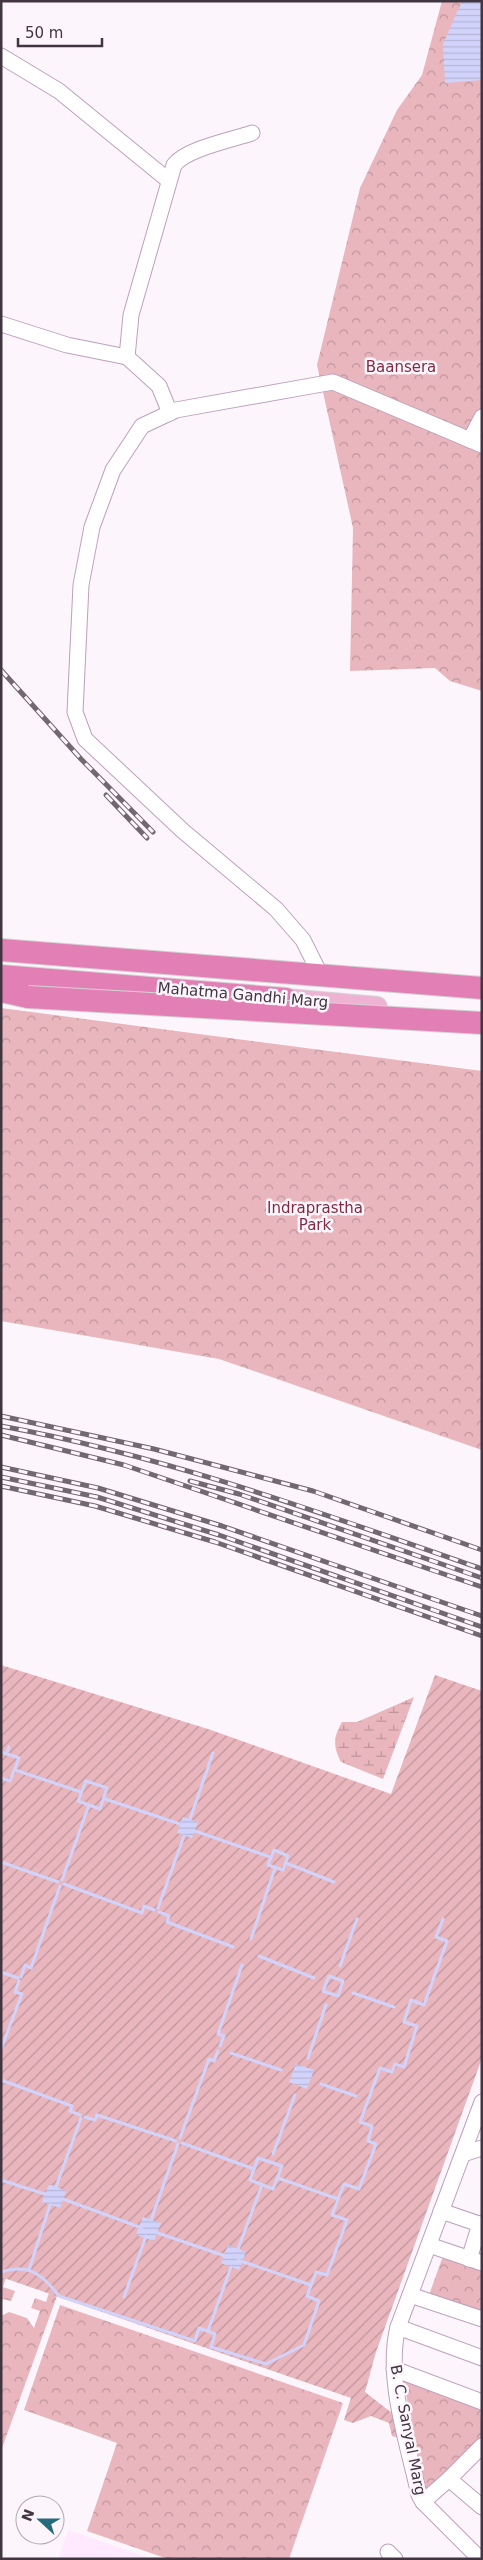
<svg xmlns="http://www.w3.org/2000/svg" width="483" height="2560" viewBox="0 0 483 2560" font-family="'DejaVu Sans',sans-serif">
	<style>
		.built { fill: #fee9fe }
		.wetland { fill: url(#wetland-marsh) }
		.park { fill: url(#park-crowns) }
		.garden { fill: url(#garden-furrows) }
		.water { fill: url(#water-rules) }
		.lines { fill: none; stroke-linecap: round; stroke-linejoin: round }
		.stream { stroke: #d2d3fa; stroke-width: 3 }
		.minor-casing { stroke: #bca1bc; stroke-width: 17 }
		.major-casing { stroke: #d5d3d5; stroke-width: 22 }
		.highway-casing { stroke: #d5d3d5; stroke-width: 24 }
		.minor { stroke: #fff; stroke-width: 15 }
		.major { stroke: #eeb3d3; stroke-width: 20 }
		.highway { stroke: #e280b6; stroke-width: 22 }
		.rail-casing { stroke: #726872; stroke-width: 5 }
		.rail { stroke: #fcf6fc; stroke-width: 3; stroke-dasharray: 9; stroke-linecap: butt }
		.highway-bridge-casing { stroke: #d5d3d5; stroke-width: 24; stroke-linecap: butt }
		.highway-bridge { stroke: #e280b6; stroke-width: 22 }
		.labels { text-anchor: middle; stroke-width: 5; stroke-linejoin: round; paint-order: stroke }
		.park-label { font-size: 15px; fill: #812a41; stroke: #fcf6fc }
		.street-label { font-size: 15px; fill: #403540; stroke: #fcf6fc }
	</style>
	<defs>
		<pattern id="wetland-marsh" width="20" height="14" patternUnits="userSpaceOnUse" patternTransform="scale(1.25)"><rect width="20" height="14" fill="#eab6be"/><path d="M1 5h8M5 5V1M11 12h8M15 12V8" fill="none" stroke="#bf959c"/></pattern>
		<pattern id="park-crowns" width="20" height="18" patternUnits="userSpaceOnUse" patternTransform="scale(1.25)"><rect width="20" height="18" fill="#eab6be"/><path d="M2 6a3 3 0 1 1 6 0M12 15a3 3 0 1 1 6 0" fill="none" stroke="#bf959c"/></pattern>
		<pattern id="garden-furrows" width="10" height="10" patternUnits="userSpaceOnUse" patternTransform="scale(1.25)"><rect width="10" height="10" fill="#eab6be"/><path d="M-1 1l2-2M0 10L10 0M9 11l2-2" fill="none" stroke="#bf959c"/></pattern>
		<pattern id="water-rules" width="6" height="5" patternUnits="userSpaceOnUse" patternTransform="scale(1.25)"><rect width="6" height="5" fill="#d2d3fa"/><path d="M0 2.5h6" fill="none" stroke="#b5b6d7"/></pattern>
	</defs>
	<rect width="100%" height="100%" fill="#fcf6fc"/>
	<polygon class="built" points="69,2530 152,2559 58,2559"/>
	<path class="wetland" d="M414,1697l-31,82 -42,-17c-8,-15 -8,-25 1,-40h15z"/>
	<g class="park">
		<polygon points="442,1 482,1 482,691 450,681 435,668 350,671 353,528 317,365 360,188 397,110 422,75"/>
		<polygon points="1,1008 482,1071 482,1450 219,1359 1,1321"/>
		<polygon points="443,2256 482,2270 482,2314 429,2295"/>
		<polygon points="1,2277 6,2278 3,2287 15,2291 11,2301 3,2299 1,2304"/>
		<polygon points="49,2293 57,2296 1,2451 1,2316 9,2312 27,2318 34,2328 40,2311 31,2308 35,2298 46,2302"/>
		<polygon points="60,2305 343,2403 289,2559 168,2559 87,2531 117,2443 24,2410"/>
		<polygon points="402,2375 480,2404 482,2442 426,2494"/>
	</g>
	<polygon class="garden" points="1,1665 208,1729 391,1794 435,1675 482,1691 482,2058 376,2352 365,2392 401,2420 402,2439 392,2436 389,2423 371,2416 353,2423 344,2420 351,2398 1,2277"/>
	<g class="water">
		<polygon points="462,1 482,1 482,80 445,83 443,44"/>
		<polygon points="183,1817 198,1822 192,1838 177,1833"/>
		<polygon points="296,2064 314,2070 307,2089 289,2082"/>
		<polygon points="49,2184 66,2191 60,2208 42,2202"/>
		<polygon points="143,2217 161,2223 154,2241 136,2235"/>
		<polygon points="228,2245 246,2252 239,2270 221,2263"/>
	</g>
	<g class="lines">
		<g class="stream">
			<polyline points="1,1752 19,1758 10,1781 1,1778"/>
			<polyline points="7,1752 9,1747"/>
			<polyline points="15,1770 81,1792"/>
			<polygon points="86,1781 107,1788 100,1809 78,1801"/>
			<polyline points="105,1799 180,1824"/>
			<polyline points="190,1819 213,1753"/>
			<polyline points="195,1831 270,1857"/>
			<polygon points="274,1850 288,1856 283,1870 268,1865"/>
			<polyline points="1,1862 58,1882"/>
			<polyline points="286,1863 334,1882"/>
			<polyline points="62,1880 89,1805"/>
			<polyline points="64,1884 142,1913 144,1906 154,1910"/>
			<polyline points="158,1908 184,1836"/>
			<polyline points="159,1912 169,1916 167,1922 233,1947"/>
			<polyline points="251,1939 275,1868"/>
			<polyline points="259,1956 314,1978"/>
			<polyline points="340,1966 357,1919"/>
			<polyline points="1,1972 18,1978"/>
			<polygon points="329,1976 343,1981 338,1996 323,1991"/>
			<polyline points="21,1977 25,1965 31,1968 60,1886"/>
			<polyline points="353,1993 394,2007"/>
			<polyline points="220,2046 224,2036 218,2034 242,1965"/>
			<polyline points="1,2049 22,1994 15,1992 19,1981"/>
			<polyline points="231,2053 281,2070"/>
			<polyline points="308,2058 326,2005"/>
			<polyline points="1,2080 72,2106 70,2111 80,2115"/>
			<polyline points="321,2084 356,2096"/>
			<polyline points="85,2117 95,2120 97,2115 176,2141"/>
			<polyline points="180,2138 209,2059 214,2061 218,2051"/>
			<polyline points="182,2143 254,2169"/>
			<polyline points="273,2154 295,2095"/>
			<polygon points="258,2158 282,2166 273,2189 250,2180"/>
			<polyline points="278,2178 338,2199"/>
			<polyline points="1,2180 45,2194"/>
			<polyline points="56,2187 81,2118"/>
			<polyline points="63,2199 142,2228"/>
			<polyline points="151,2220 178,2144"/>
			<polyline points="155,2232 228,2257"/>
			<polyline points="238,2249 262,2185"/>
			<polyline points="238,2260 311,2285"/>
			<polyline points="29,2270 50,2205"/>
			<path d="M1,2272c28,-9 42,3 58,24l136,45 4,-13 16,6 -4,13 55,17 38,-19 15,-44 -12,-5 9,-24 11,3 20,-55 -15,-5 12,-31 15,5 17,-45 -8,-3 4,-15 -12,-4 20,-54 12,4 3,-8 9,3 13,-41 -13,-4 7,-22 13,5 23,-64 -11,-4 7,-18"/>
			<polyline points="124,2297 146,2236"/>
			<polyline points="208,2331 231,2267"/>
		</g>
		<defs>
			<g id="minor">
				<polyline points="1,56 59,91 168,180"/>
				<polyline points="1,324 67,345 127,357 159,386 170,413"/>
				<path d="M127,357l4,-42 43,-150c12,-16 57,-25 78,-32"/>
				<polyline points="470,440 482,417"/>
				<polyline points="320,974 303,940 276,909 183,831 85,739 75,712 81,585 92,527 113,470 142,426 176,410 333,382 482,445"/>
				<polyline points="463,2154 482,2148"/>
				<polyline points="441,2211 482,2225"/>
				<polyline points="429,2245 482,2263"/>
				<polyline points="469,2259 480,2224"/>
				<polyline points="410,2295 482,2319"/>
				<polyline points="398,2327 482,2358"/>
				<polyline points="394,2369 482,2402"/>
				<polyline points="449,2479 482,2507"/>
				<polyline points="423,2502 449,2479 482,2446"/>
				<polyline points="388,2552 395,2559"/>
				<path d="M480,2559l-57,-57 -4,-7c-11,-52 -34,-116 -21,-168l84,-225"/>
			</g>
			<polyline id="major" points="286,999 377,1007"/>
			<g id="highway">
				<polyline points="1,950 482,988"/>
				<polyline points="1,976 286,999"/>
				<polyline points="1,991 28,997"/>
			</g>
		</defs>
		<use href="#minor" class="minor-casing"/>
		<use href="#major" class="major-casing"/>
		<use href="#highway" class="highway-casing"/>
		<use href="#minor" class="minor"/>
		<use href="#major" class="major"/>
		<use href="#highway" class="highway"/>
		<defs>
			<g id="rail">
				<polyline points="1,670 81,759 153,832"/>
				<polyline points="106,795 147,838"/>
				<polyline points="1,1416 154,1449 313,1491 482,1550"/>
				<path d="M1,1426c165,30 323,88 481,143"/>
				<polyline points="1,1435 124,1465 482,1587"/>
				<polyline points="1,1467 98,1488 222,1526 482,1616"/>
				<polyline points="1,1477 97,1497 219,1535 482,1627"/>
				<polyline points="190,1481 239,1494 482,1578"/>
				<polyline points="1,1486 95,1506 215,1542 482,1636"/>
			</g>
		</defs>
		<use href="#rail" class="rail-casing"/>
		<use href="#rail" class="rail"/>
		<defs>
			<polyline id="highway-bridge" points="28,997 482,1023"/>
		</defs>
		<use href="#highway-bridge" class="highway-bridge-casing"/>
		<use href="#highway-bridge" class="highway-bridge"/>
	</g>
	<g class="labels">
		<g class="park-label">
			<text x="401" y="372">Baansera</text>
			<text x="315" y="1213">Indraprastha<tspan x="315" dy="17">Park</tspan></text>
		</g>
		<g class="street-label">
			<text transform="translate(243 995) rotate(5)" y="5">Mahatma Gandhi Marg</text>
			<text transform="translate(408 2430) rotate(79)" y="5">B. C. Sanyal Marg</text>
		</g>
	</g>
	<rect width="483" height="2560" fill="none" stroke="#403540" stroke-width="5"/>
	<g transform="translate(40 2520) rotate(291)"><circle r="24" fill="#fcf6fc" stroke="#b1a9b1"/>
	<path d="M0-4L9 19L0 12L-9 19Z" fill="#286a7d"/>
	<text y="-8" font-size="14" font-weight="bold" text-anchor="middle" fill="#403540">N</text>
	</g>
	<path d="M18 38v8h84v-8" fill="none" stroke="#403540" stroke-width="2.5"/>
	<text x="25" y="38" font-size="15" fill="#403540" stroke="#fcf6fc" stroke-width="4" paint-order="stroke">50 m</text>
</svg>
